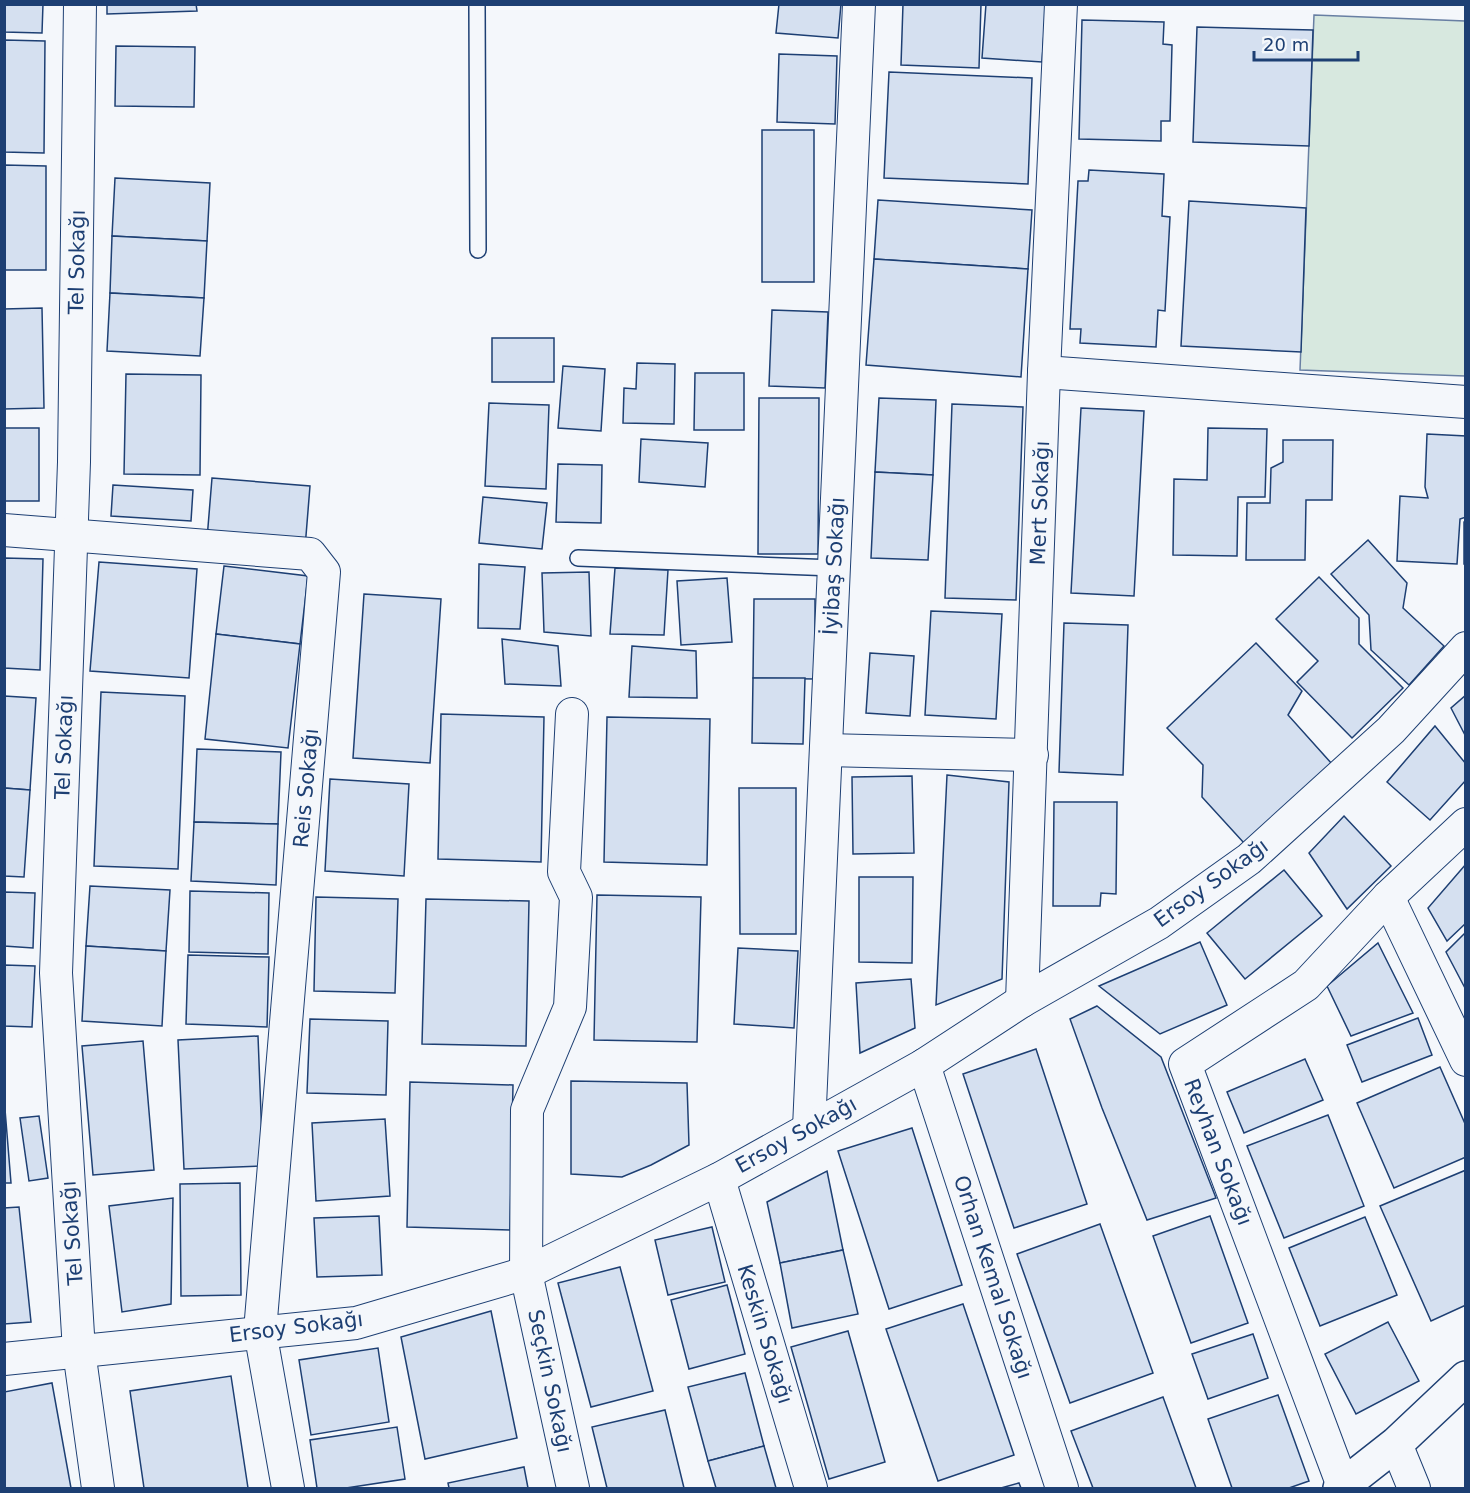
<svg xmlns="http://www.w3.org/2000/svg" width="1470" height="1493" viewBox="0 0 1470 1493" font-family="'DejaVu Sans',sans-serif">
	<style>
		.green { fill: #d7e8df; stroke: #687fa3; stroke-width: 1.5 }
		.building { fill: #d5e0f0; stroke: #1d3f73; stroke-width: 1.5 }
		.lines { fill: none; stroke-linecap: round; stroke-linejoin: round }
		.lane-casing { stroke: #1d3f73; stroke-width: 18 }
		.street-casing { stroke: #1d3f73; stroke-width: 34 }
		.primary-casing { stroke: #1d3f73; stroke-width: 36 }
		.lane { stroke: #f4f7fb; stroke-width: 15 }
		.street { stroke: #f4f7fb; stroke-width: 32 }
		.primary { stroke: #f4f7fb; stroke-width: 33 }
		.labels { text-anchor: middle; stroke-width: 4.5; stroke-linejoin: round; paint-order: stroke }
		.street-label { font-size: 21px; fill: #1d3f73; stroke: #f4f7fb }
	</style>
	<rect width="100%" height="100%" fill="#f4f7fb"/>
	<polygon class="green" points="1314,15 1465,21 1465,376 1300,370"/>
	<g class="building">
		<polygon points="4,4 43,4 42,33 4,32"/>
		<polygon points="107,4 196,4 197,11 107,14"/>
		<polygon points="779,4 841,4 838,38 776,33"/>
		<polygon points="903,4 981,4 979,68 901,65"/>
		<polygon points="986,4 1046,4 1042,62 982,58"/>
		<polygon points="1082,20 1164,22 1163,44 1172,45 1170,121 1161,121 1161,141 1079,139"/>
		<polygon points="1197,27 1313,30 1309,146 1193,142"/>
		<polygon points="4,40 45,41 44,153 4,152"/>
		<polygon points="116,46 195,47 194,107 115,106"/>
		<polygon points="779,54 837,56 835,124 777,122"/>
		<polygon points="889,72 1032,78 1028,184 884,178"/>
		<rect x="762" y="130" width="52" height="152"/>
		<polygon points="4,165 46,166 46,270 4,270"/>
		<polygon points="1089,170 1164,174 1162,216 1170,217 1165,311 1158,310 1156,347 1080,343 1081,329 1070,329 1078,181 1088,181"/>
		<polygon points="115,178 210,183 207,241 112,236"/>
		<polygon points="878,200 1032,210 1028,269 874,259"/>
		<polygon points="1189,201 1306,208 1301,352 1181,346"/>
		<polygon points="112,236 207,241 204,298 110,293"/>
		<polygon points="874,259 1028,269 1021,377 866,365"/>
		<polygon points="110,293 204,298 200,356 107,351"/>
		<polygon points="42,308 44,408 4,409 4,309"/>
		<polygon points="772,310 828,312 825,388 769,386"/>
		<rect x="492" y="338" width="62" height="44"/>
		<polygon points="637,363 675,364 674,424 623,423 624,388 636,389"/>
		<polygon points="563,366 605,369 601,431 558,428"/>
		<polygon points="695,373 744,373 744,430 694,430"/>
		<polygon points="126,374 201,375 200,475 124,474"/>
		<polygon points="759,398 819,398 818,554 758,554"/>
		<polygon points="879,398 936,400 933,475 875,472"/>
		<polygon points="489,403 549,405 546,489 485,486"/>
		<polygon points="952,404 1023,407 1016,600 945,598"/>
		<polygon points="1081,408 1144,411 1134,596 1071,593"/>
		<rect x="4" y="428" width="35" height="73"/>
		<polygon points="1208,428 1267,429 1265,497 1238,497 1237,556 1173,555 1174,479 1207,480"/>
		<polygon points="1427,434 1466,436 1466,517 1460,519 1457,564 1397,561 1400,496 1428,498 1425,487"/>
		<polygon points="641,439 708,443 705,487 639,482"/>
		<polygon points="1283,440 1333,440 1332,500 1306,500 1305,560 1246,560 1247,503 1270,503 1271,468 1283,462"/>
		<polygon points="558,464 602,465 601,523 556,522"/>
		<polygon points="875,472 933,475 928,560 871,558"/>
		<polygon points="212,478 310,486 305,548 207,539"/>
		<polygon points="113,485 193,490 191,521 111,516"/>
		<polygon points="483,497 547,503 542,549 479,543"/>
		<polygon points="1466,521 1466,564 1464,564 1464,522"/>
		<polygon points="1368,540 1407,583 1403,608 1444,646 1409,685 1371,650 1369,615 1331,574"/>
		<polygon points="4,558 43,559 40,670 4,668"/>
		<polygon points="99,562 197,569 189,678 90,671"/>
		<polygon points="479,564 525,567 520,629 478,628"/>
		<polygon points="224,566 308,576 300,644 216,634"/>
		<polygon points="615,568 668,570 664,635 610,634"/>
		<polygon points="589,572 591,636 544,632 542,573"/>
		<polygon points="1319,577 1359,618 1359,644 1403,688 1352,738 1297,682 1318,661 1276,619"/>
		<polygon points="727,578 732,642 681,645 677,581"/>
		<polygon points="364,594 441,599 430,763 353,758"/>
		<polygon points="754,599 815,599 815,679 753,678"/>
		<polygon points="931,611 1002,614 996,719 925,715"/>
		<polygon points="1064,623 1128,625 1123,775 1059,772"/>
		<polygon points="216,634 300,644 288,748 205,739"/>
		<polygon points="502,639 558,646 561,686 505,684"/>
		<polygon points="1256,643 1302,691 1288,715 1332,764 1244,843 1202,797 1203,765 1167,728"/>
		<polygon points="632,646 696,651 697,698 629,697"/>
		<polygon points="870,653 914,656 910,716 866,713"/>
		<polygon points="753,678 805,678 803,744 752,743"/>
		<polygon points="101,692 185,696 178,869 94,866"/>
		<polygon points="1466,695 1466,737 1451,708"/>
		<polygon points="4,696 36,698 30,790 4,788"/>
		<polygon points="441,714 544,717 541,862 438,859"/>
		<polygon points="607,717 710,719 707,865 604,862"/>
		<polygon points="1435,726 1466,764 1466,780 1430,820 1387,782"/>
		<polygon points="197,749 281,752 278,824 194,822"/>
		<polygon points="947,775 1009,782 1002,979 936,1005"/>
		<polygon points="912,776 914,853 853,854 852,777"/>
		<polygon points="330,779 409,784 404,876 325,871"/>
		<polygon points="4,788 30,790 24,877 4,876"/>
		<polygon points="739,788 796,788 796,934 740,934"/>
		<polygon points="1054,802 1117,802 1116,894 1101,893 1100,906 1053,906"/>
		<polygon points="1344,816 1391,866 1347,909 1309,853"/>
		<polygon points="194,822 278,824 276,885 191,881"/>
		<polygon points="1466,864 1466,923 1447,941 1428,908"/>
		<polygon points="1284,870 1322,916 1245,979 1207,933"/>
		<polygon points="859,877 913,877 912,963 859,962"/>
		<polygon points="90,886 170,890 166,951 86,946"/>
		<polygon points="190,891 269,893 268,954 189,952"/>
		<polygon points="4,892 35,893 33,948 4,946"/>
		<polygon points="597,895 701,897 697,1042 594,1040"/>
		<polygon points="316,897 398,899 395,993 314,991"/>
		<polygon points="426,899 529,901 526,1046 422,1044"/>
		<polygon points="1466,932 1466,990 1446,952"/>
		<polygon points="1200,942 1227,1005 1160,1034 1099,986"/>
		<polygon points="1378,943 1413,1013 1351,1036 1327,986"/>
		<polygon points="86,946 166,951 162,1026 82,1021"/>
		<polygon points="738,948 798,951 794,1028 734,1024"/>
		<polygon points="188,955 269,957 267,1027 186,1024"/>
		<polygon points="4,965 35,966 32,1027 4,1026"/>
		<polygon points="911,979 915,1028 860,1053 856,983"/>
		<polygon points="1097,1006 1161,1057 1216,1198 1147,1220 1102,1108 1070,1019"/>
		<polygon points="1418,1018 1432,1055 1362,1082 1347,1045"/>
		<polygon points="310,1019 388,1021 386,1095 307,1093"/>
		<polygon points="258,1036 263,1166 184,1169 178,1040"/>
		<polygon points="143,1041 154,1170 93,1175 82,1046"/>
		<polygon points="1036,1049 1087,1204 1014,1228 963,1074"/>
		<polygon points="1305,1059 1323,1100 1244,1133 1227,1092"/>
		<polygon points="1440,1067 1466,1126 1466,1157 1394,1188 1357,1103"/>
		<polygon points="571,1081 687,1083 689,1145 651,1165 622,1177 571,1174"/>
		<polygon points="410,1082 513,1085 510,1230 407,1227"/>
		<polygon points="4,1097 11,1183 4,1183"/>
		<polygon points="1328,1115 1364,1206 1284,1238 1247,1146"/>
		<polygon points="39,1116 48,1178 29,1181 20,1118"/>
		<polygon points="385,1119 390,1196 316,1201 312,1123"/>
		<polygon points="912,1128 962,1285 889,1309 838,1151"/>
		<polygon points="1466,1170 1466,1305 1431,1321 1380,1206"/>
		<polygon points="827,1171 843,1250 780,1263 767,1202"/>
		<polygon points="240,1183 241,1295 181,1296 180,1184"/>
		<polygon points="173,1198 171,1304 122,1312 109,1206"/>
		<polygon points="19,1207 31,1322 4,1324 4,1208"/>
		<polygon points="379,1216 382,1275 317,1277 314,1218"/>
		<polygon points="1210,1216 1248,1323 1191,1343 1153,1236"/>
		<polygon points="1365,1217 1397,1295 1320,1326 1289,1248"/>
		<polygon points="1100,1224 1153,1373 1070,1403 1017,1254"/>
		<polygon points="712,1227 725,1282 668,1295 655,1240"/>
		<polygon points="843,1250 858,1314 792,1328 780,1263"/>
		<polygon points="620,1267 653,1391 591,1407 558,1283"/>
		<polygon points="727,1285 745,1354 689,1369 671,1300"/>
		<polygon points="963,1304 1014,1455 938,1481 886,1329"/>
		<polygon points="491,1311 517,1438 425,1459 401,1337"/>
		<polygon points="1388,1322 1419,1381 1356,1414 1325,1354"/>
		<polygon points="848,1331 885,1462 829,1479 791,1347"/>
		<polygon points="1253,1334 1268,1378 1208,1399 1192,1354"/>
		<polygon points="378,1348 389,1422 311,1435 299,1360"/>
		<polygon points="745,1373 764,1446 708,1461 688,1387"/>
		<polygon points="231,1376 248,1488 144,1488 130,1391"/>
		<polygon points="52,1383 71,1488 4,1488 4,1392"/>
		<polygon points="1278,1395 1309,1481 1289,1488 1232,1488 1208,1419"/>
		<polygon points="1163,1397 1196,1488 1093,1488 1071,1431"/>
		<polygon points="665,1410 684,1488 607,1488 592,1427"/>
		<polygon points="397,1427 405,1479 346,1488 317,1488 310,1440"/>
		<polygon points="764,1446 776,1488 716,1488 708,1461"/>
		<polygon points="524,1467 528,1488 449,1488 448,1483"/>
		<polygon points="1019,1483 1021,1488 1001,1488"/>
	</g>
	<g class="lines">
		<defs>
			<g id="lane">
				<polyline points="477,4 478,250"/>
				<polyline points="578,558 834,568"/>
			</g>
			<g id="street">
				<polyline points="80,4 74,462 56,973 79,1351 98,1488"/>
				<polyline points="1044,372 1466,402"/>
				<polyline points="4,530 310,554 324,572 260,1331 288,1488"/>
				<polyline points="572,714 564,872 576,897 570,1007 527,1110 526,1273 573,1488"/>
				<polyline points="826,750 1032,755"/>
				<polyline points="1388,897 1466,1060"/>
				<polyline points="1022,1001 1044,372 1061,4"/>
				<polyline points="924,1065 1062,1488"/>
				<polyline points="809,1128 859,4"/>
				<polyline points="719,1179 811,1488"/>
				<polyline points="4,1359 356,1323 526,1273 719,1179 924,1065 1022,1001 1159,923 1249,859 1391,730 1466,648"/>
				<polyline points="1396,1444 1414,1488"/>
				<polyline points="1343,1486 1185,1064 1306,985 1388,897 1466,824"/>
			</g>
			<polyline id="primary" points="1340,1488 1396,1444 1466,1378"/>
		</defs>
		<use href="#lane" class="lane-casing"/>
		<use href="#street" class="street-casing"/>
		<use href="#primary" class="primary-casing"/>
		<use href="#lane" class="lane"/>
		<use href="#street" class="street"/>
		<use href="#primary" class="primary"/>
	</g>
	<g class="labels">
		<g class="street-label">
			<text transform="translate(77 262) rotate(-89)" y="7">Tel Sokağı</text>
			<text transform="translate(1040 503) rotate(-88)" y="7">Mert Sokağı</text>
			<text transform="translate(834 566) rotate(-87)" y="7">İyibaş Sokağı</text>
			<text transform="translate(64 747) rotate(-88)" y="7">Tel Sokağı</text>
			<text transform="translate(306 788) rotate(-85)" y="7">Reis Sokağı</text>
			<text transform="translate(1211 883) rotate(-36)" y="7">Ersoy Sokağı</text>
			<text transform="translate(796 1135) rotate(-29)" y="7">Ersoy Sokağı</text>
			<text transform="translate(1218 1152) rotate(69)" y="7">Reyhan Sokağı</text>
			<text transform="translate(72 1233) rotate(-94)" y="7">Tel Sokağı</text>
			<text transform="translate(993 1277) rotate(72)" y="7">Orhan Kemal Sokağı</text>
			<text transform="translate(296 1327) rotate(-7)" y="7">Ersoy Sokağı</text>
			<text transform="translate(765 1334) rotate(73)" y="7">Keskin Sokağı</text>
			<text transform="translate(550 1381) rotate(78)" y="7">Seçkin Sokağı</text>
		</g>
	</g>
	<rect width="1470" height="1493" fill="none" stroke="#1d3f73" stroke-width="12"/>
	<path d="M1254 51v9h104v-9" fill="none" stroke="#1d3f73" stroke-width="3"/>
	<text x="1263" y="51" font-size="18" fill="#1d3f73" stroke="#f4f7fb" stroke-width="4.5" paint-order="stroke">20 m</text>
</svg>
